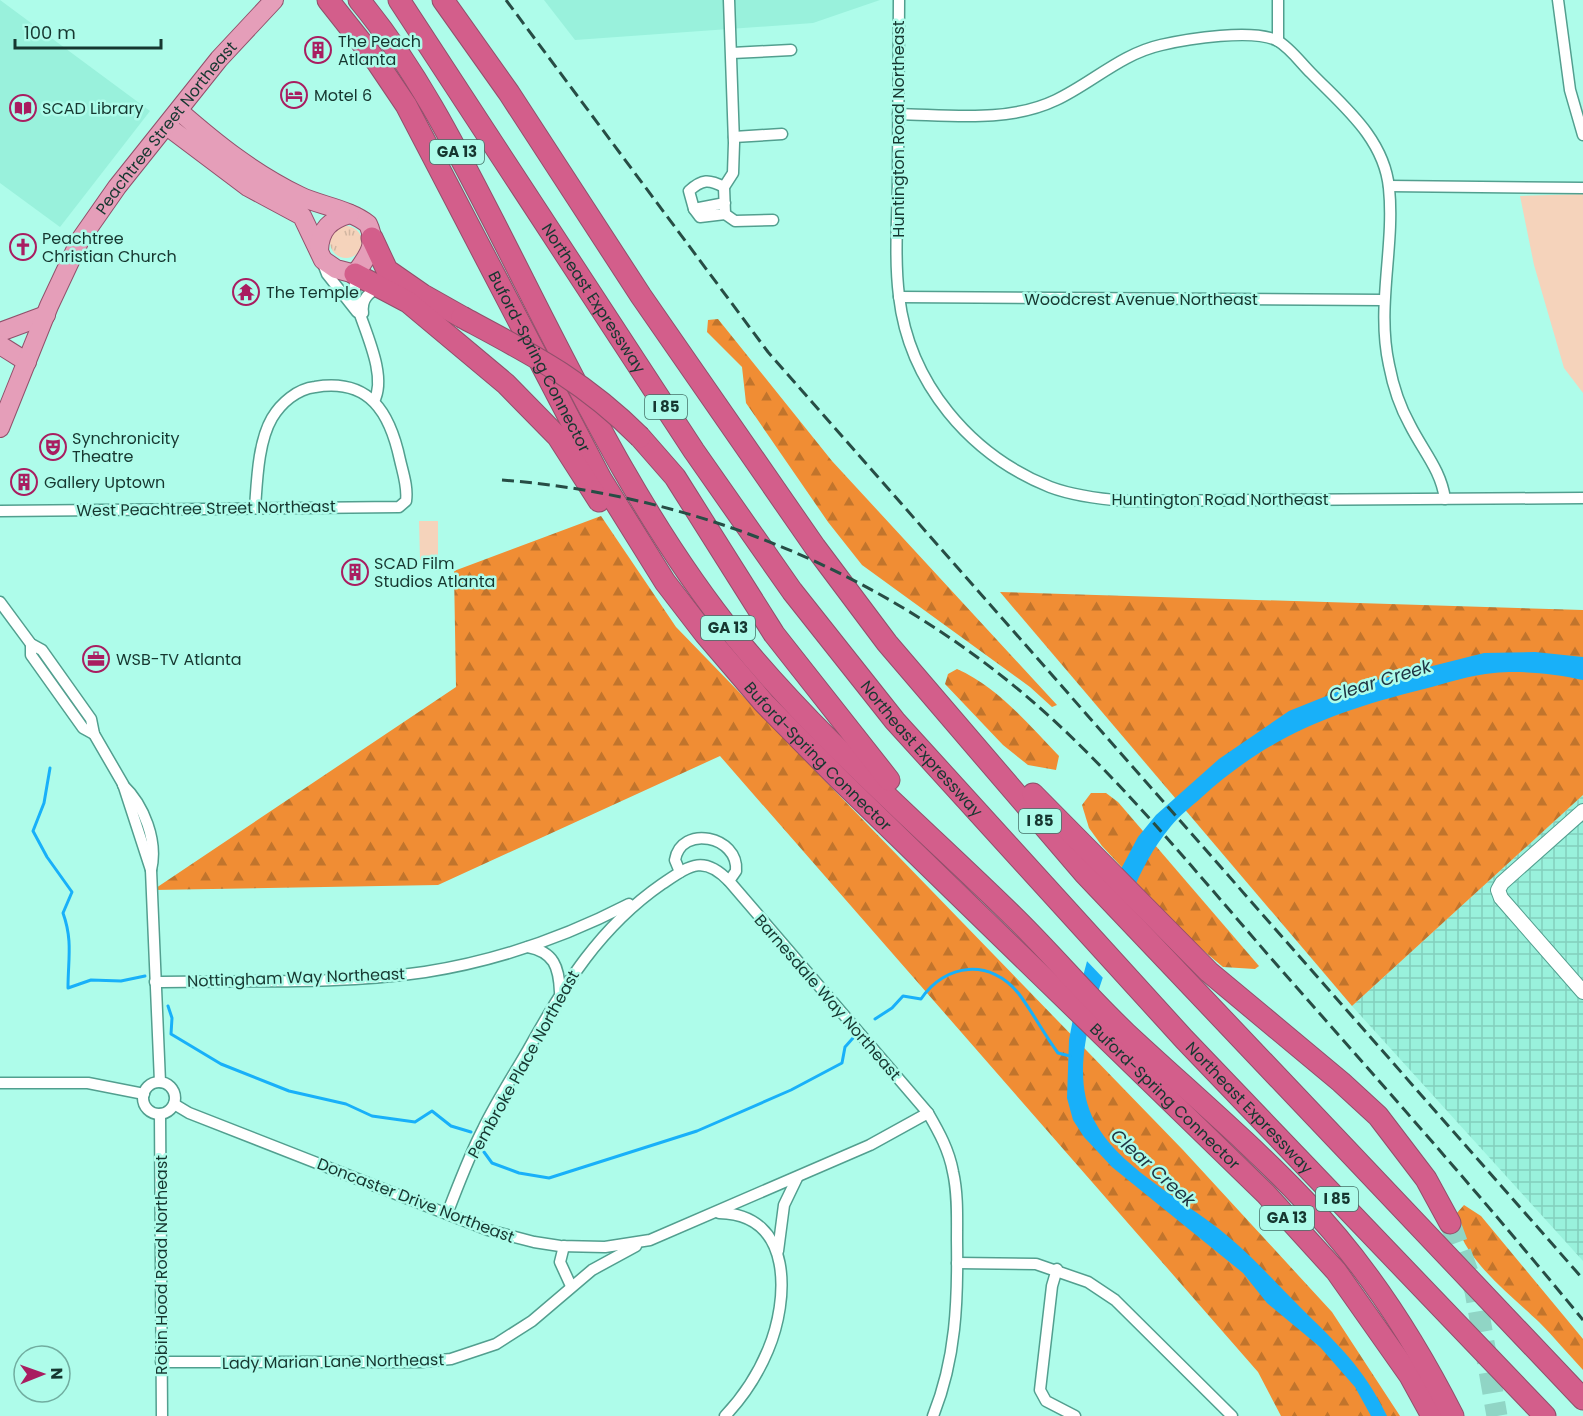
<svg xmlns="http://www.w3.org/2000/svg" width="1583" height="1416" viewBox="0 0 1583 1416" font-family="Poppins,sans-serif">
	<style>
		.built { fill: #99f1dc }
		.industrial { fill: url(#industrial-grid) }
		.grass { fill: url(#grass-tufts) }
		.forest { fill: url(#forest-firs) }
		.park { fill: #f5d3bb }
		.water { fill: #18b0f9 }
		.pier { fill: #aefcea }
		.lines { fill: none; stroke-linecap: round; stroke-linejoin: round }
		.stream { stroke: #18b0f9; stroke-width: 3 }
		.motorway-tunnel { stroke: #90d5c5; stroke-width: 21; stroke-dasharray: 21 10; stroke-linecap: butt }
		.minor-casing { stroke: #529f8f; stroke-width: 13 }
		.tertiary-casing { stroke: #529f8f; stroke-width: 16 }
		.primary-casing { stroke: #91506b; stroke-width: 20 }
		.motorway-casing { stroke: #91506b; stroke-width: 23 }
		.minor { stroke: #fff; stroke-width: 10 }
		.tertiary { stroke: #fff; stroke-width: 14 }
		.primary { stroke: #e59eb9; stroke-width: 18 }
		.motorway { stroke: #d35e8b; stroke-width: 21 }
		.rail { stroke: #274d45; stroke-width: 3; stroke-dasharray: 12 6; stroke-linecap: butt }
		.motorway-bridge-casing { stroke: #91506b; stroke-width: 23; stroke-linecap: butt }
		.motorway-bridge { stroke: #d35e8b; stroke-width: 21 }
		.labels { text-anchor: middle; stroke-width: 5; stroke-linejoin: round; paint-order: stroke }
		.shield { fill: #aefcea; stroke: #447268; stroke-width: 1.5 }
		.shield-label { font-size: 15px; font-weight: bold; fill: #163730 }
		.poi-label { font-size: 16px; fill: #163730; stroke: #aefcea; text-anchor: start }
		.street-label { font-size: 16px; fill: #163730; stroke: #aefcea }
		.water-label { font-size: 18px; font-style: italic; fill: #1f3442; stroke: #aefcea }
	</style>
	<defs>
		<pattern id="industrial-grid" width="8" height="8" patternUnits="userSpaceOnUse" patternTransform="scale(1.5)"><rect width="8" height="8" fill="#99f1dc"/><path d="M0 4h8M4 0v8" fill="none" stroke="#83cfbd"/></pattern>
		<pattern id="grass-tufts" width="24" height="20" patternUnits="userSpaceOnUse" patternTransform="scale(1.5)"><rect width="24" height="20" fill="#f5d3bb"/><path d="M3 7l-1-3M5 7V3M7 7l1-3M15 17l-1-3M17 17v-4M19 17l1-3" fill="none" stroke="#d1b6a1"/></pattern>
		<pattern id="forest-firs" width="22" height="20" patternUnits="userSpaceOnUse" patternTransform="scale(1.5)"><rect width="22" height="20" fill="#f08d34"/><path d="M5 1l3.5 6h-7zM16 11l3.5 6h-7z" fill="#c1742c"/></pattern>
	</defs>
	<rect width="100%" height="100%" fill="#aefcea"/>
	<g class="built">
		<polygon points="0,0 150,111 60,227 0,183"/>
		<polygon points="544,0 880,0 813,23 575,40"/>
	</g>
	<polygon class="industrial" points="1583,795 1583,1261 1352,1006"/>
	<circle class="grass" cx="346" cy="242" r="16"/>
	<g class="forest">
		<polygon points="718,319 832,461 1057,705 1052,707 1030,687 862,565 828,522 746,403 742,367 707,332 708,320"/>
		<polygon points="601,516 676,627 1183,1150 1332,1312 1400,1416 1281,1416 1258,1372 720,756 438,885 153,890 456,687 454,571"/>
		<polygon points="1000,592 1583,610 1583,795 1352,1006"/>
		<path d="M957,669c41,18 72,56 102,87l-3,14 -28,-5 -25,-20 -58,-61 3,-10z"/>
		<polygon points="1091,793 1106,793 1118,802 1259,966 1255,969 1223,967 1186,936 1102,846 1089,828 1082,805"/>
		<path d="M1464,1205l17,11 102,123v31c-15,-16 -29,-33 -44,-48 -28,-27 -82,-67 -83,-108z"/>
	</g>
	<g class="park">
		<polygon points="1583,194 1583,393 1564,368 1534,265 1520,196"/>
		<polygon points="419,521 438,521 438,560 420,560"/>
	</g>
	<path class="water" d="M1535,652l48,5v23c-26,-6 -62,-10 -89,-7 -23,2 -47,10 -70,16 -88,22 -154,46 -222,108 -10,9 -22,18 -31,29 -36,43 -51,98 -68,151 -15,44 -32,102 -8,145 21,41 80,74 116,101 33,24 59,54 87,82 38,38 65,61 89,111h-16l-16,-29 -35,-40 -53,-44 -24,-30 -131,-106 -28,-30 -11,-17 -6,-22 2,-58 7,-37 15,-57 30,-77 17,-32 18,-22 63,-56 70,-48 60,-24 135,-34z"/>
	<polygon class="pier" points="1118,867 1129,907 1105,980 1084,958"/>
	<g class="lines">
		<g class="stream">
			<path d="M50,768l-6,35 -11,28 14,26 25,35 -9,21c10,28 5,46 5,75l23,-8 30,1 24,-5"/>
			<polyline points="168,1006 172,1018 171,1034 221,1064 289,1091 346,1104 372,1116 415,1122 432,1111 451,1126 471,1132"/>
			<path d="M875,1019l17,-11 11,-12 18,3c24,-36 70,-41 98,-5 14,19 25,40 39,59l12,3"/>
			<polyline points="484,1152 492,1163 519,1173 549,1178 697,1131 791,1090 842,1063 845,1047 853,1038"/>
		</g>
		<polyline class="motorway-tunnel" points="1450,1223 1475,1291 1497,1416"/>
		<defs>
			<g id="minor">
				<path d="M899,0c0,58 -1,115 -1,173 0,41 -4,83 1,123 10,87 71,159 151,191 24,9 50,12 75,14l458,-3"/>
				<polyline points="1558,0 1570,90 1583,135"/>
				<polyline points="1278,41 1278,0"/>
				<polyline points="732,53 791,50"/>
				<path d="M898,114c52,1 110,9 158,-14 36,-17 65,-46 105,-55 26,-6 93,-17 117,-4 12,7 23,22 33,32 32,33 73,65 78,115 6,59 -13,118 0,177 4,21 11,42 21,60 13,26 31,45 35,74"/>
				<polyline points="734,137 782,134"/>
				<polyline points="1389,186 1583,188"/>
				<polyline points="725,203 694,209 700,217 725,214 724,187 733,173 734,143 729,0"/>
				<path d="M694,209l-5,-18c13,-12 20,-12 35,-4"/>
				<polyline points="725,214 735,221 773,220"/>
				<polyline points="322,261 327,274 357,312"/>
				<path d="M355,274c0,9 -1,19 1,28 7,26 32,73 18,99"/>
				<polyline points="899,297 1383,300"/>
				<path d="M363,313c-2,-15 6,-20 18,-27"/>
				<path d="M0,511l399,-4 7,-6c2,-14 -3,-28 -6,-41 -10,-47 -30,-82 -85,-73 -18,2 -34,16 -43,31 -14,24 -15,63 -17,90"/>
				<polyline points="0,602 31,644 42,650 91,719 94,734 123,784 151,870"/>
				<polyline points="31,644 31,655 83,728 94,734"/>
				<path d="M123,785c21,20 35,56 28,85l9,212"/>
				<path d="M680,872l-5,-12c6,-36 64,-24 61,11l-7,10"/>
				<path d="M528,947c26,5 31,20 32,45"/>
				<path d="M155,982c89,-2 182,3 270,-10 71,-11 140,-35 204,-68"/>
				<circle cx="159" cy="1098" r="16"/>
				<polyline points="0,1083 88,1083 144,1094"/>
				<polyline points="174,1104 189,1113 488,1230 534,1242 560,1246 605,1247 650,1240 870,1145 928,1113"/>
				<polyline points="160,1114 162,1416"/>
				<path d="M719,1213c75,1 70,87 49,137 -10,24 -25,47 -43,66"/>
				<path d="M447,1214c11,-28 22,-58 36,-85 13,-27 30,-53 45,-79 36,-65 72,-123 134,-166 27,-18 41,-30 67,-3l199,232c11,19 21,37 25,59 5,22 4,46 4,68 1,61 -1,119 -24,176"/>
				<polyline points="564,1246 560,1262 571,1286"/>
				<polyline points="778,1251 784,1205 797,1178"/>
				<polyline points="957,1263 1036,1264 1088,1282 1115,1300 1232,1416"/>
				<polyline points="1057,1269 1052,1286 1040,1390 1046,1401 1075,1416"/>
				<polyline points="161,1362 421,1362 451,1359 496,1344 532,1321 592,1270 636,1246"/>
			</g>
			<polyline id="tertiary" points="1583,811 1502,883 1498,890 1501,898 1583,992"/>
			<g id="primary">
				<path d="M167,126l81,61 54,29 21,44 13,9 19,5c12,-17 23,-29 13,-50 -19,-15 -47,-18 -68,-28 -47,-23 -82,-51 -121,-85"/>
				<path d="M319,250c1,-21 11,-30 31,-36"/>
				<polyline points="0,332 46,315"/>
				<polyline points="0,345 27,362"/>
				<path id="s1" d="M0,428l49,-122 31,-66 37,-53 102,-128 55,-59"/>
			</g>
			<g id="motorway">
				<path id="s2" d="M328,0l49,62 29,43 195,374 64,103 40,52 59,69 73,74 429,417 70,77 74,105 22,40"/>
				<path d="M359,0c58,70 99,152 140,232 71,139 139,285 238,407 82,100 183,186 275,276 39,38 74,80 114,118 59,55 122,108 178,167 61,63 110,139 149,216"/>
				<path id="s3" d="M399,0l295,451 98,140 103,130 289,318 361,377"/>
				<polyline points="443,0 509,93 641,296 815,547 887,643 1084,873 1583,1399"/>
				<polyline points="372,238 387,270 423,295 462,317"/>
				<polyline points="355,274 408,302 506,384 558,437 599,501"/>
				<polyline points="640,437 675,477 774,634 889,780"/>
				<polyline points="1033,794 1209,972 1341,1082 1378,1116 1426,1179 1450,1223"/>
			</g>
		</defs>
		<use href="#minor" class="minor-casing"/>
		<use href="#tertiary" class="tertiary-casing"/>
		<use href="#primary" class="primary-casing"/>
		<use href="#motorway" class="motorway-casing"/>
		<use href="#minor" class="minor"/>
		<use href="#tertiary" class="tertiary"/>
		<use href="#primary" class="primary"/>
		<use href="#motorway" class="motorway"/>
		<g class="rail">
			<polyline points="506,0 768,352 1583,1279"/>
			<path d="M502,480c209,16 407,104 560,248 77,73 145,157 215,237 103,117 207,234 306,355"/>
		</g>
		<defs>
			<path id="motorway-bridge" d="M462,317c69,37 121,63 178,120"/>
		</defs>
		<use href="#motorway-bridge" class="motorway-bridge-casing"/>
		<use href="#motorway-bridge" class="motorway-bridge"/>
	</g>
	<defs>
		<symbol id="building-ring" viewBox="-11 -11 22 22"><circle r="9.5" fill="#aefcea" stroke="#a91d60" stroke-width="1.5"/><path d="M-4-6H4V6H1V3H-1V6H-4ZM-2.5-4.3h1.7v1.8h-1.7ZM.8-4.3h1.7v1.8H.8ZM-2.5-1h1.7V.8h-1.7ZM.8-1h1.7V.8H.8Z" fill="#a91d60"/></symbol>
		<symbol id="hotel-ring" viewBox="-11 -11 22 22"><circle r="9.5" fill="#aefcea" stroke="#a91d60" stroke-width="1.5"/><path d="M-6-4.5h1.5V1H6V5H4.5V3h-9V5H-6ZM-4 0a1.8 1.8 0 1 1 3.6 0ZM.5 0V-2.5h3Q6-2.5 6 0Z" fill="#a91d60"/></symbol>
		<symbol id="library-ring" viewBox="-11 -11 22 22"><circle r="9.5" fill="#aefcea" stroke="#a91d60" stroke-width="1.5"/><path d="M-6-4Q-3-5.5-.7-3.5V5Q-3 3-6 4ZM6-4Q3-5.5 .7-3.5V5Q3 3 6 4Z" fill="#a91d60"/></symbol>
		<symbol id="church-ring" viewBox="-11 -11 22 22"><circle r="9.5" fill="#aefcea" stroke="#a91d60" stroke-width="1.5"/><path d="M-1.2-6h2.4v3.5h3.3v2.4h-3.3V6h-2.4V-.1h-3.3v-2.4h3.3Z" fill="#a91d60"/></symbol>
		<symbol id="temple-ring" viewBox="-11 -11 22 22"><circle r="9.5" fill="#aefcea" stroke="#a91d60" stroke-width="1.5"/><path d="M0-6L5-2H3V0L6.5 2.5H4V6H1.5V3h-3V6H-4V2.5H-6.5L-3 0V-2H-5Z" fill="#a91d60"/></symbol>
		<symbol id="theatre-ring" viewBox="-11 -11 22 22"><circle r="9.5" fill="#aefcea" stroke="#a91d60" stroke-width="1.5"/><path d="M-5-5.5Q0-4 5-5.5V0Q5 5 0 6Q-5 5-5 0ZM-3.3-2.5H-1v1.5H-3.3ZM1-2.5H3.3v1.5H1ZM-2.8 1Q0 5.5 2.8 1Z" fill="#a91d60"/></symbol>
		<symbol id="office-ring" viewBox="-11 -11 22 22"><circle r="9.5" fill="#aefcea" stroke="#a91d60" stroke-width="1.5"/><path d="M-6-3h4V-5.5h4V-3h4V5H-6ZM-1-4.5V-3h2v-1.5ZM-6 0V1H6V0Z" fill="#a91d60"/></symbol>
	</defs>
	<g fill-rule="evenodd">
		<use href="#building-ring" x="303" y="35" width="30" height="30"/>
		<use href="#hotel-ring" x="279" y="80" width="30" height="30"/>
		<use href="#library-ring" x="8" y="93" width="30" height="30"/>
		<use href="#church-ring" x="8" y="232" width="30" height="30"/>
		<use href="#temple-ring" x="231" y="277" width="30" height="30"/>
		<use href="#theatre-ring" x="38" y="432" width="30" height="30"/>
		<use href="#building-ring" x="9" y="467" width="30" height="30"/>
		<use href="#building-ring" x="340" y="557" width="30" height="30"/>
		<use href="#office-ring" x="81" y="644" width="30" height="30"/>
	</g>
	<g class="labels">
		<g class="shield">
			<rect x="430" y="140" width="54" height="24" rx="4.5"/>
			<rect x="645" y="395" width="42" height="24" rx="4.5"/>
			<rect x="701" y="616" width="54" height="24" rx="4.5"/>
			<rect x="1019" y="809" width="42" height="24" rx="4.5"/>
			<rect x="1316" y="1187" width="42" height="24" rx="4.5"/>
			<rect x="1260" y="1206" width="54" height="24" rx="4.5"/>
		</g>
		<g class="shield-label">
			<text x="457" y="157">GA 13</text>
			<text x="666" y="412">I 85</text>
			<text x="728" y="633">GA 13</text>
			<text x="1040" y="826">I 85</text>
			<text x="1337" y="1204">I 85</text>
			<text x="1287" y="1223">GA 13</text>
		</g>
		<g class="poi-label">
			<text x="338" y="47">The Peach<tspan x="338" dy="18">Atlanta</tspan></text>
			<text x="314" y="101">Motel 6</text>
			<text x="42" y="114">SCAD Library</text>
			<text x="42" y="244">Peachtree<tspan x="42" dy="18">Christian Church</tspan></text>
			<text x="266" y="298">The Temple</text>
			<text x="72" y="444">Synchronicity<tspan x="72" dy="18">Theatre</tspan></text>
			<text x="44" y="488">Gallery Uptown</text>
			<text x="374" y="569">SCAD Film<tspan x="374" dy="18">Studios Atlanta</tspan></text>
			<text x="116" y="665">WSB-TV Atlanta</text>
		</g>
		<g class="street-label">
			<text dy="6" stroke="none"><textPath href="#s1" startOffset="346">Peachtree Street Northeast</textPath></text>
			<text transform="translate(898 129) rotate(-90)" y="6">Huntington Road Northeast</text>
			<text dy="6" stroke="none"><textPath href="#s3" startOffset="356">Northeast Expressway</textPath></text>
			<text x="1141" y="305">Woodcrest Avenue Northeast</text>
			<text dy="6" stroke="none"><textPath href="#s2" startOffset="420">Buford-Spring Connector</textPath></text>
			<text x="1220" y="505">Huntington Road Northeast</text>
			<text transform="translate(206 508) rotate(-1)" y="6">West Peachtree Street Northeast</text>
			<text dy="6" stroke="none"><textPath href="#s3" startOffset="914">Northeast Expressway</textPath></text>
			<text dy="6" stroke="none"><textPath href="#s2" startOffset="906">Buford-Spring Connector</textPath></text>
			<text transform="translate(296 977) rotate(-2)" y="6">Nottingham Way Northeast</text>
			<text transform="translate(828 997) rotate(49)" y="6">Barnesdale Way Northeast</text>
			<text transform="translate(523 1064) rotate(-61)" y="6">Pembroke Place Northeast</text>
			<text dy="6" stroke="none"><textPath href="#s2" startOffset="1392">Buford-Spring Connector</textPath></text>
			<text dy="6" stroke="none"><textPath href="#s3" startOffset="1400">Northeast Expressway</textPath></text>
			<text transform="translate(416 1200) rotate(21)" y="6">Doncaster Drive Northeast</text>
			<text transform="translate(161 1265) rotate(-90)" y="6">Robin Hood Road Northeast</text>
			<text transform="translate(333 1361) rotate(-1)" y="6">Lady Marian Lane Northeast</text>
		</g>
		<g class="water-label">
			<text transform="translate(1380 681) rotate(-17)" y="6">Clear Creek</text>
			<text transform="translate(1153 1168) rotate(42)" y="6">Clear Creek</text>
		</g>
	</g>
	<g transform="translate(42 1374) rotate(89)"><circle r="28" fill="#aefcea" stroke="#71ada0" stroke-width="1.5"/>
	<path d="M0-4.5L10 22L0 15L-10 22Z" fill="#a91d60"/>
	<text y="-9" font-size="16" font-weight="bold" text-anchor="middle" fill="#163730">N</text>
	</g>
	<path d="M15 39v9h146v-9" fill="none" stroke="#163730" stroke-width="3"/>
	<text x="24" y="39" font-size="18" fill="#163730" stroke="#aefcea" stroke-width="4.5" paint-order="stroke">100 m</text>
</svg>
